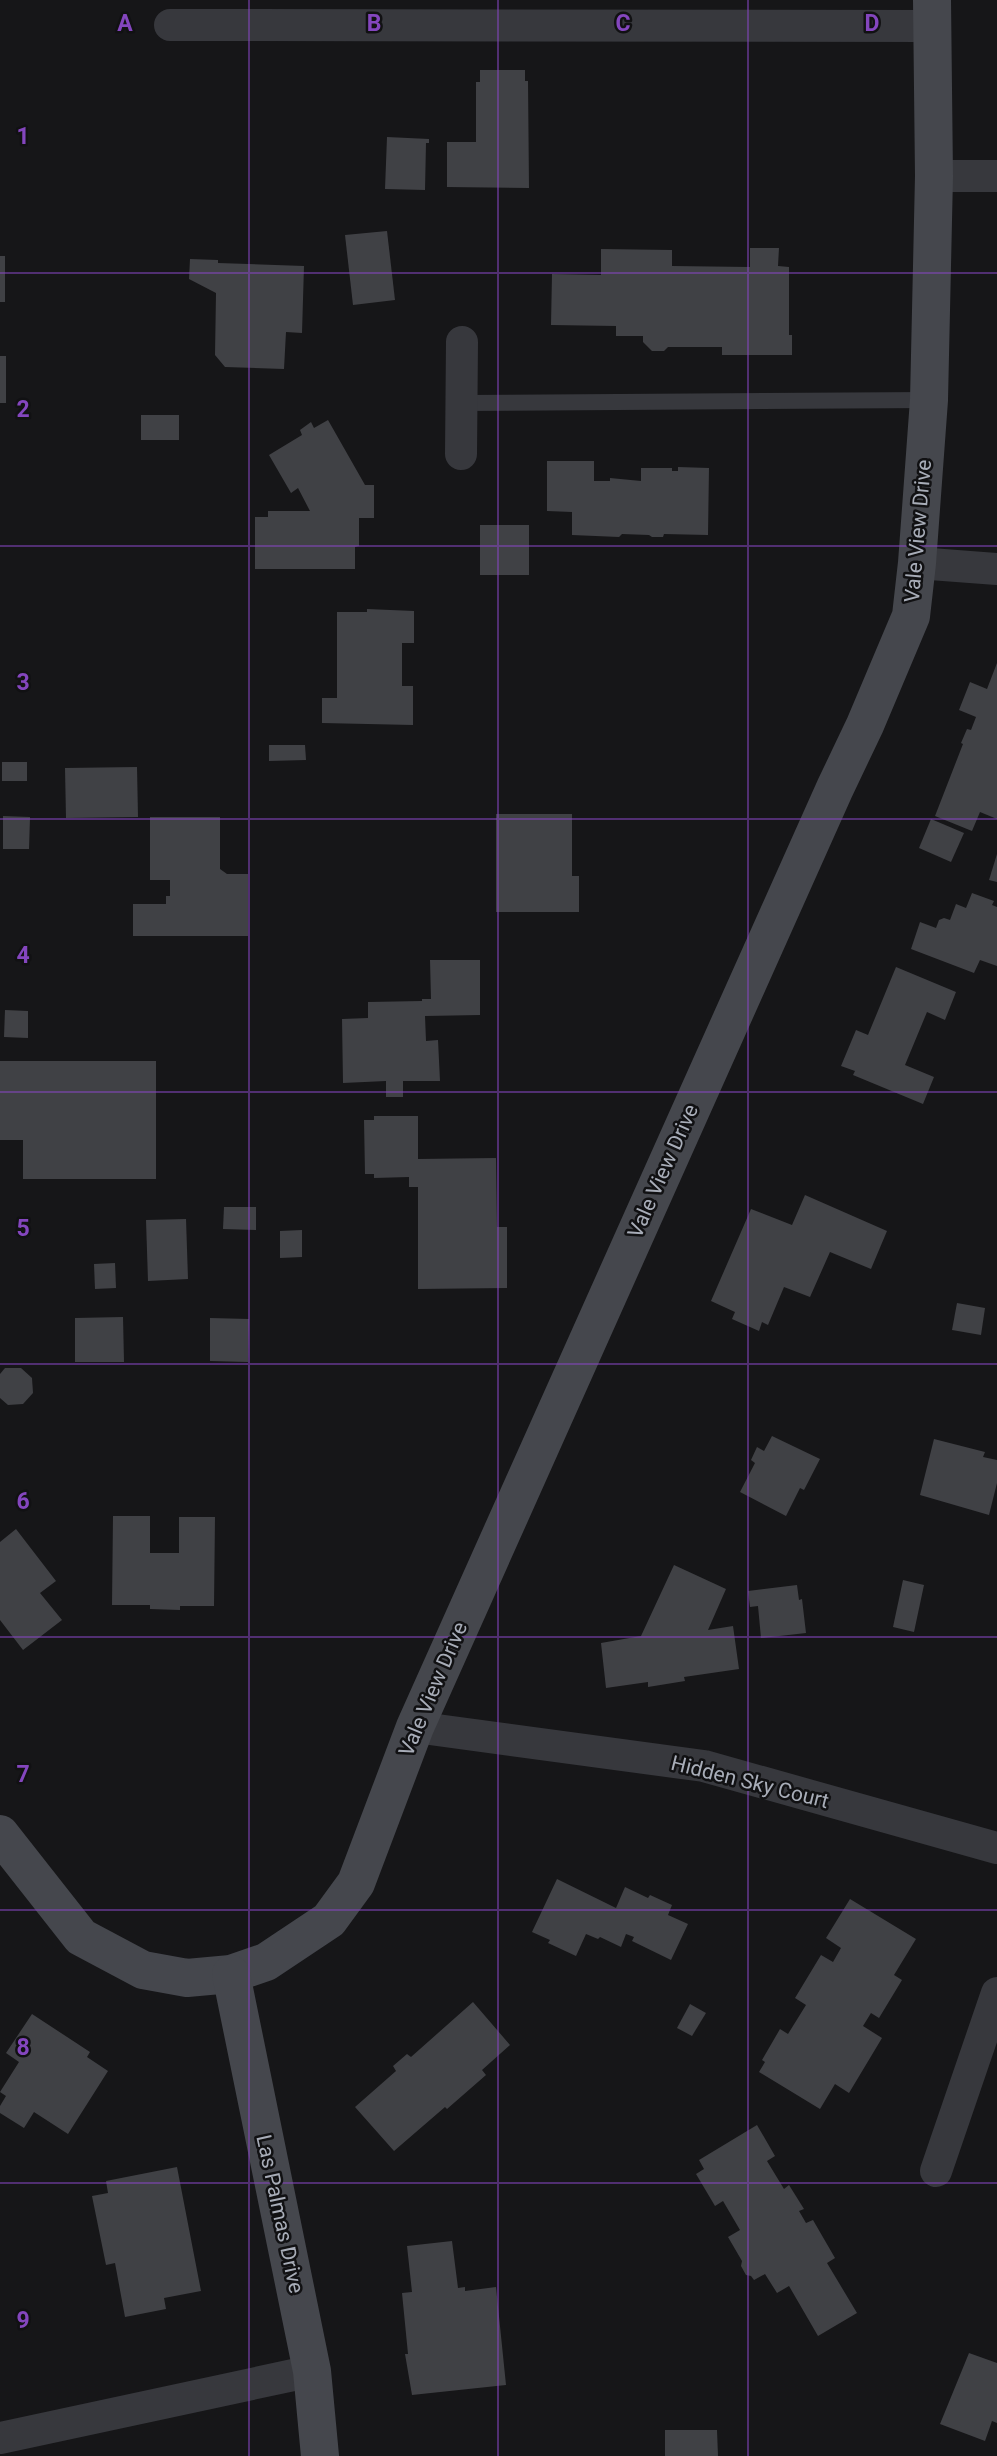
<svg xmlns="http://www.w3.org/2000/svg" width="997" height="2456" viewBox="0 0 997 2456" font-family="Roboto,sans-serif">
	<style>
		.building { fill: #404145 }
		.lines { fill: none; stroke-linecap: round; stroke-linejoin: round }
		.lane { stroke: #37383d; stroke-width: 16 }
		.street { stroke: #37383d; stroke-width: 32 }
		.secondary { stroke: #45474d; stroke-width: 38 }
		.grid { fill: none; stroke: #8446be; stroke-width: 2; stroke-opacity: 0.55 }
		.labels { text-anchor: middle; stroke-width: 5; stroke-linejoin: round; paint-order: stroke }
		.street-label { font-size: 21px; fill: #a8adb8; stroke: #111113 }
		.grid-label { font-size: 23px; text-anchor: middle; font-weight: bold; fill: #8446be; stroke: #111113; stroke-width: 5; stroke-linejoin: round; paint-order: stroke }
	</style>
	<rect width="100%" height="100%" fill="#161618"/>
	<g class="building">
		<polygon points="480,70 525,70 525,81 528,81 529,188 447,187 447,142 476,142 476,82 480,82"/>
		<polygon points="387,137 429,139 429,143 426,143 425,190 385,189"/>
		<polygon points="387,231 395,300 353,305 345,235"/>
		<polygon points="750,248 779,248 778,266 789,267 789,335 792,335 792,355 722,355 722,347 668,347 664,351 652,351 643,342 643,336 616,336 616,326 551,325 552,274 601,275 601,249 672,250 672,266 750,267"/>
		<rect x="0" y="256" width="5" height="46"/>
		<polygon points="190,259 218,260 218,263 304,266 302,333 286,332 284,369 225,367 215,355 216,293 189,279"/>
		<rect x="0" y="356" width="6" height="47"/>
		<rect x="141" y="415" width="38" height="25"/>
		<polygon points="328,420 365,485 374,485 374,518 359,518 359,546 355,547 355,569 255,569 255,517 268,517 268,511 310,511 298,488 291,493 269,455 302,435 300,430 311,422 314,428"/>
		<polygon points="547,461 594,461 594,481 610,481 610,478 641,481 641,468 672,468 672,471 678,471 678,467 709,468 708,535 664,534 663,537 652,537 649,535 622,534 619,537 572,535 572,512 547,511"/>
		<rect x="480" y="525" width="49" height="50"/>
		<polygon points="367,609 414,611 414,643 402,643 402,686 413,686 413,725 322,723 322,698 337,698 337,612 367,612"/>
		<polygon points="997,663 997,819 980,812 972,831 935,816 963,744 961,743 967,729 971,730 976,717 959,710 970,682 987,689"/>
		<polygon points="269,745 305,745 306,760 269,761"/>
		<rect x="2" y="762" width="25" height="19"/>
		<polygon points="137,767 138,817 66,818 65,768"/>
		<polygon points="496,814 572,814 572,876 579,876 579,912 496,912"/>
		<polygon points="3,816 30,817 29,849 3,849"/>
		<polygon points="150,817 220,817 220,869 227,874 248,874 248,936 133,936 133,904 166,904 166,896 170,896 170,880 150,880"/>
		<polygon points="931,819 964,833 951,862 919,848"/>
		<polygon points="997,854 997,882 989,880"/>
		<polygon points="972,893 994,901 992,905 997,907 997,966 980,960 974,973 911,949 920,922 936,928 939,920 944,918 950,920 956,904 966,908"/>
		<polygon points="430,960 480,960 480,1015 425,1016 426,1041 438,1040 440,1081 403,1081 403,1097 386,1097 386,1081 343,1083 342,1019 368,1018 368,1002 422,1001 422,999 431,999"/>
		<polygon points="896,967 956,992 945,1020 927,1012 905,1065 934,1077 923,1104 853,1075 855,1071 841,1066 856,1030 868,1035"/>
		<polygon points="5,1010 28,1011 28,1038 4,1037"/>
		<polygon points="0,1061 156,1061 156,1179 23,1179 23,1140 0,1140"/>
		<polygon points="374,1116 418,1116 418,1159 496,1158 497,1227 507,1227 507,1288 418,1289 418,1187 409,1187 409,1177 374,1178 374,1174 365,1174 364,1120 374,1120"/>
		<polygon points="805,1195 887,1231 871,1269 830,1252 810,1297 784,1287 768,1325 762,1322 759,1331 732,1319 735,1312 711,1301 751,1209 792,1225"/>
		<polygon points="224,1207 256,1207 256,1230 223,1229"/>
		<polygon points="186,1219 188,1279 148,1281 146,1220"/>
		<polygon points="302,1230 302,1257 280,1258 280,1231"/>
		<polygon points="115,1263 116,1288 95,1289 94,1264"/>
		<polygon points="957,1303 985,1308 981,1335 952,1330"/>
		<polygon points="123,1317 124,1362 75,1362 75,1318"/>
		<polygon points="210,1318 249,1319 248,1362 210,1361"/>
		<polygon points="5,1368 21,1368 32,1378 33,1393 23,1404 8,1405 0,1398 0,1374"/>
		<polygon points="772,1436 820,1459 804,1490 800,1488 786,1516 740,1492 755,1463 751,1460 757,1447 764,1451"/>
		<polygon points="934,1439 985,1452 983,1457 997,1460 997,1483 989,1515 920,1495"/>
		<polygon points="113,1516 150,1516 150,1553 179,1553 179,1517 215,1517 214,1606 180,1606 180,1610 150,1609 150,1605 112,1605"/>
		<polygon points="16,1529 56,1581 40,1593 62,1620 23,1650 0,1620 0,1542"/>
		<polygon points="674,1565 726,1589 708,1630 733,1626 739,1669 684,1677 685,1681 648,1687 648,1682 606,1688 601,1643 641,1636"/>
		<polygon points="903,1580 924,1585 914,1632 893,1627"/>
		<polygon points="797,1585 799,1600 802,1599 806,1633 761,1638 758,1606 750,1607 748,1591"/>
		<polygon points="557,1879 616,1908 625,1887 648,1898 650,1895 672,1905 668,1915 688,1924 671,1960 632,1941 634,1937 626,1934 621,1947 600,1937 598,1939 586,1934 576,1956 548,1943 550,1940 532,1932"/>
		<polygon points="850,1899 916,1939 894,1975 902,1980 879,2018 871,2013 863,2026 882,2038 849,2093 835,2084 820,2109 759,2072 765,2062 762,2060 780,2029 788,2034 806,2005 795,1998 821,1955 833,1962 841,1948 826,1938"/>
		<polygon points="473,2002 510,2045 482,2070 486,2075 447,2109 445,2107 394,2151 355,2107 396,2071 393,2066 407,2054 411,2057"/>
		<polygon points="690,2004 706,2013 692,2036 677,2028"/>
		<polygon points="32,2014 90,2052 87,2057 108,2071 68,2134 34,2112 24,2128 0,2113 0,2106 6,2096 0,2092 19,2062 6,2053"/>
		<polygon points="757,2125 775,2156 767,2161 784,2189 789,2185 804,2209 799,2211 806,2223 813,2220 835,2258 827,2263 857,2313 818,2336 789,2286 777,2293 765,2274 754,2280 751,2276 746,2275 741,2266 742,2261 728,2237 740,2230 723,2201 715,2206 696,2174 704,2169 699,2160"/>
		<polygon points="177,2167 201,2291 164,2298 166,2309 125,2317 115,2263 106,2265 92,2196 108,2193 106,2181"/>
		<polygon points="452,2241 458,2288 465,2287 465,2291 496,2287 506,2385 412,2395 405,2354 408,2354 402,2293 412,2292 407,2246"/>
		<polygon points="969,2353 997,2363 997,2423 992,2421 985,2441 940,2424"/>
		<polygon points="665,2430 717,2430 718,2456 665,2456"/>
	</g>
	<g class="lines">
		<polyline class="lane" points="461,403 929,400"/>
		<g class="street">
			<polyline points="170,25 932,26"/>
			<polyline points="934,176 997,176"/>
			<polyline points="461,454 462,342"/>
			<polyline points="917,563 997,569"/>
			<polyline points="415,1727 704,1766 997,1848"/>
			<polyline points="936,2171 997,1993"/>
			<polyline points="0,2438 312,2371"/>
		</g>
		<g class="secondary">
			<polyline points="0,1834 81,1937 143,1970 187,1978 231,1974 266,1962 329,1920 356,1883 415,1727 835,788 865,725 911,616 917,563 929,400 934,176 932,0"/>
			<polyline points="231,1974 312,2371 320,2456"/>
		</g>
	</g>
	<path class="grid" d="M249,0v2456M498,0v2456M748,0v2456M0,273h997M0,546h997M0,819h997M0,1092h997M0,1364h997M0,1637h997M0,1910h997M0,2183h997"/>
	<g class="labels">
		<g class="street-label">
			<text transform="translate(918 531) rotate(-85)" y="7">Vale View Drive</text>
			<text transform="translate(663 1171) rotate(-66)" y="7">Vale View Drive</text>
			<text transform="translate(433 1689) rotate(-67)" y="7">Vale View Drive</text>
			<text transform="translate(750 1782) rotate(14)" y="7">Hidden Sky Court</text>
			<text transform="translate(280 2214) rotate(78)" y="7">Las Palmas Drive</text>
		</g>
	</g>
	<g class="grid-label">
		<text x="125" y="31">A</text>
		<text x="374" y="31">B</text>
		<text x="623" y="31">C</text>
		<text x="872" y="31">D</text>
		<text x="23" y="144">1</text>
		<text x="23" y="417">2</text>
		<text x="23" y="690">3</text>
		<text x="23" y="963">4</text>
		<text x="23" y="1236">5</text>
		<text x="23" y="1509">6</text>
		<text x="23" y="1782">7</text>
		<text x="23" y="2055">8</text>
		<text x="23" y="2328">9</text>
	</g>
</svg>
